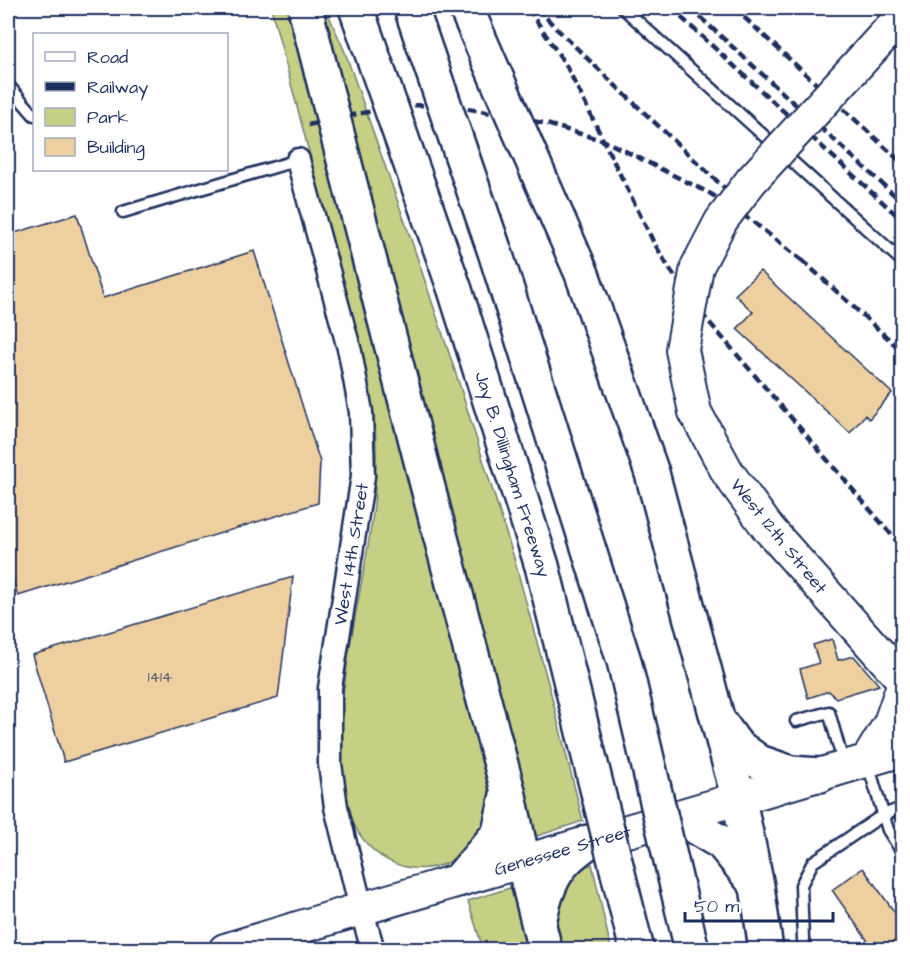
<svg xmlns="http://www.w3.org/2000/svg" width="910" height="957" viewBox="0 0 910 957" font-family="'Architects Daughter',sans-serif">
	<style>
		.green { fill: #c5d084; stroke: #708071; stroke-width: 1.5 }
		.building { fill: #eecfa0; stroke: #1b2f5e; stroke-width: 1.5 }
		.lines { fill: none; stroke-linecap: round; stroke-linejoin: round }
		.service-casing { stroke: #1b2f5e; stroke-width: 15 }
		.minor-casing { stroke: #1b2f5e; stroke-width: 27 }
		.secondary-casing { stroke: #1b2f5e; stroke-width: 36 }
		.motorway-casing { stroke: #1b2f5e; stroke-width: 38 }
		.service { stroke: #fff; stroke-width: 10 }
		.minor { stroke: #fff; stroke-width: 22 }
		.secondary { stroke: #fff; stroke-width: 32 }
		.motorway { stroke: #fff; stroke-width: 33 }
		.rail { stroke: #1b2f5e; stroke-width: 4.5; stroke-dasharray: 9 4.5; stroke-linecap: butt }
		.secondary-bridge-casing { stroke: #1b2f5e; stroke-width: 36; stroke-linecap: butt }
		.motorway-bridge-casing { stroke: #1b2f5e; stroke-width: 38; stroke-linecap: butt }
		.secondary-bridge { stroke: #fff; stroke-width: 32 }
		.motorway-bridge { stroke: #fff; stroke-width: 33 }
		.labels { text-anchor: middle; stroke-width: 5; stroke-linejoin: round; paint-order: stroke }
		.number-label { font-size: 15px; fill: #50576e }
		.street-label { font-size: 18px; fill: #1b2f5e; stroke: #fff }
	</style>
	<rect width="100%" height="100%" fill="#fff"/>
	<filter id="ink" filterUnits="userSpaceOnUse"><feTurbulence type="fractalNoise" baseFrequency=".0167" numOctaves="2"/><feDisplacementMap in="SourceGraphic" scale="12" xChannelSelector="R" yChannelSelector="G"/><feConvolveMatrix kernelMatrix="1 2 1 2 8 2 1 2 1" color-interpolation-filters="sRGB"/></filter>
	<g filter="url(#ink)">
		<g class="green">
			<path d="M271,8h19l203,784c-1,8 0,20 -4,27 -3,7 -26,35 -32,39 -42,25 -90,3 -106,-41 -4,-11 -6,-24 -7,-36 -8,-47 -1,-89 6,-135 8,-47 18,-93 24,-140 1,-10 1,-21 1,-32 1,-10 2,-21 1,-31 -1,-31 -7,-61 -14,-90z"/>
			<polygon points="329,16 345,52 413,245 458,380 514,558 550,690 583,821 534,837 324,18"/>
			<polygon points="592,864 611,949 556,950 553,934 565,884 580,869"/>
			<polygon points="513,887 534,949 483,949 468,901"/>
		</g>
		<g class="building">
			<polygon points="77,214 103,298 254,251 320,462 318,503 18,596 8,563 8,235"/>
			<polygon points="760,271 892,393 869,419 865,415 850,433 737,329 753,312 735,295"/>
			<polygon points="293,577 278,698 64,762 32,655"/>
			<polygon points="832,639 838,660 854,656 879,685 836,698 829,691 808,698 800,669 819,663 813,645"/>
			<polygon points="863,868 903,924 903,950 874,950 832,890"/>
		</g>
		<g class="lines">
			<defs>
				<g id="service">
					<polyline points="623,8 902,261"/>
					<polyline points="8,85 34,115"/>
					<polyline points="123,212 298,160"/>
					<polyline points="796,721 829,712 844,765"/>
					<polyline points="868,764 888,830 902,852"/>
					<polyline points="806,950 803,940 801,885 813,862 883,815 902,808"/>
				</g>
				<polyline id="minor" points="298,160 350,352 361,412 363,476 330,688 330,764 336,807 361,908 373,950"/>
				<g id="secondary">
					<polyline points="768,528 902,679"/>
					<polyline points="867,761 890,723 902,688"/>
					<path id="s1" d="M225,950c225,-69 452,-132 677,-200"/>
				</g>
				<g id="motorway">
					<polyline points="652,473 739,800 757,886 766,950"/>
					<polyline points="437,523 508,791 523,861 545,950"/>
					<polyline points="721,724 736,745 759,762 791,773 820,775"/>
					<polyline points="678,817 722,843 754,882"/>
					<polyline points="460,879 499,833 507,795"/>
					<path d="M539,924c4,-24 11,-49 29,-66 6,-6 13,-11 20,-16"/>
				</g>
			</defs>
			<use href="#service" class="service-casing"/>
			<use href="#minor" class="minor-casing"/>
			<use href="#secondary" class="secondary-casing"/>
			<use href="#motorway" class="motorway-casing"/>
			<use href="#service" class="service"/>
			<use href="#minor" class="minor"/>
			<use href="#secondary" class="secondary"/>
			<use href="#motorway" class="motorway"/>
			<g class="rail">
				<polyline points="528,8 567,67 653,241 669,268 697,308 902,547"/>
				<polyline points="537,8 557,29 619,89 749,211"/>
				<polyline points="671,8 902,220"/>
				<polyline points="690,8 902,202"/>
				<polyline points="734,8 902,163"/>
				<polyline points="308,125 362,113 408,105 455,106 543,123 605,141 711,194 752,221 809,266"/>
				<polyline points="802,260 902,351"/>
			</g>
			<defs>
				<polyline id="secondary-bridge" points="768,528 728,473 695,412 682,350 697,267 721,221 751,181 902,16"/>
				<g id="motorway-bridge">
					<polyline points="305,8 437,523"/>
					<path id="s2" d="M356,8l99,282 87,276 95,384"/>
					<polyline points="411,8 495,252 624,661 692,950"/>
					<polyline points="466,8 582,274 652,473"/>
				</g>
			</defs>
			<use href="#secondary-bridge" class="secondary-bridge-casing"/>
			<use href="#motorway-bridge" class="motorway-bridge-casing"/>
			<use href="#secondary-bridge" class="secondary-bridge"/>
			<use href="#motorway-bridge" class="motorway-bridge"/>
		</g>
	</g>
	<g class="labels">
		<g class="number-label">
			<text x="160" y="682">1414</text>
		</g>
		<g class="street-label">
			<text dy="6" stroke="none"><textPath href="#s2" startOffset="492">Jay B. Dillingham Freeway</textPath></text>
			<text transform="translate(779 536) rotate(51)" y="6">West 12th Street</text>
			<text transform="translate(351 554) rotate(-81)" y="6">West 14th Street</text>
			<text dy="6" stroke="none"><textPath href="#s1" startOffset="352">Genessee Street</textPath></text>
		</g>
	</g>
	<rect width="910" height="957" fill="none" stroke="#fff" stroke-width="30"/>
	<rect x="15" y="15" width="880" height="927" fill="none" stroke="#1b2f5e" stroke-width="2" filter="url(#ink)"/>
	<rect x="33" y="33" width="195" height="138" fill="#ffffff" stroke="#a4acbf" stroke-width="1.5"/>
	<rect x="45" y="52" width="30" height="9" fill="#ffffff" stroke="#a4acbf" stroke-width="1.5"/>
	<text x="87" y="63" font-size="18" fill="#1b2f5e">Road</text>
	<rect x="45" y="82" width="30" height="9" fill="#1b2f5e" stroke="#a4acbf" stroke-width="1.5"/>
	<text x="87" y="93" font-size="18" fill="#1b2f5e">Railway</text>
	<rect x="45" y="108" width="30" height="18" fill="#c5d084" stroke="#a4acbf" stroke-width="1.5"/>
	<text x="87" y="123" font-size="18" fill="#1b2f5e">Park</text>
	<rect x="45" y="138" width="30" height="18" fill="#eecfa0" stroke="#a4acbf" stroke-width="1.5"/>
	<text x="87" y="153" font-size="18" fill="#1b2f5e">Building</text>
	<path d="M685 912v9h148v-9" fill="none" stroke="#1b2f5e" stroke-width="3"/>
	<text x="694" y="912" font-size="18" fill="#1b2f5e" stroke="#ffffff" stroke-width="4.5" paint-order="stroke">50 m</text>
</svg>
